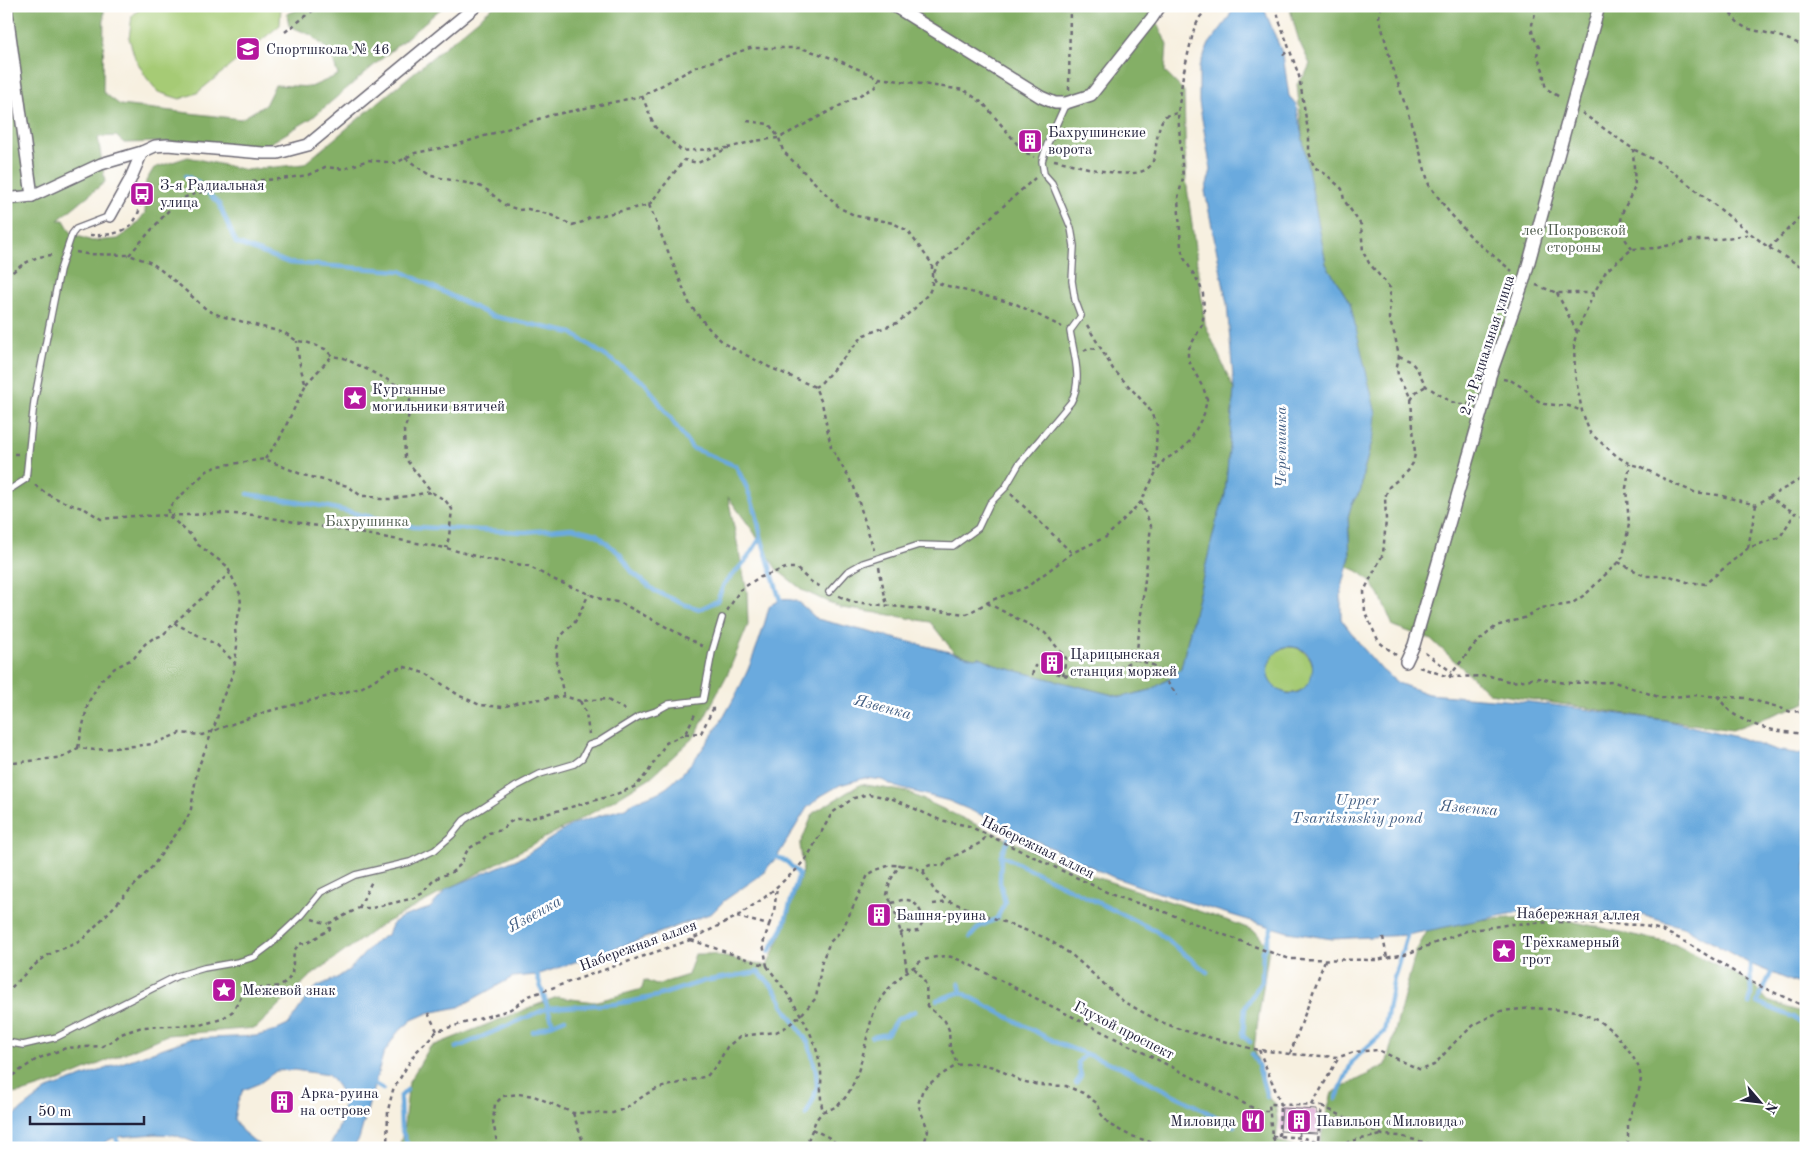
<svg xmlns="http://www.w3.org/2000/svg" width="1812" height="1154" viewBox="0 0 1812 1154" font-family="'Old Standard TT',serif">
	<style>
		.green { fill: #a6cb75; stroke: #647658 }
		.forest { fill: #84af66; stroke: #536850 }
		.water { fill: #6baade; stroke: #46668c; fill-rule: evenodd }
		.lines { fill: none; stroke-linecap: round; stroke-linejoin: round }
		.stream { stroke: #6baade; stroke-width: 4.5 }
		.building { fill: #d99acf }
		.lane-casing { stroke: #6d6a75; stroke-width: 8 }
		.street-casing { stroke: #6d6a75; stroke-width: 14 }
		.path { stroke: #6d6a75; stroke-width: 2.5; stroke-dasharray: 4 4; stroke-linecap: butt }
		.lane { stroke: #fff; stroke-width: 5.5 }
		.street { stroke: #fff; stroke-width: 11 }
		.labels { text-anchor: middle; stroke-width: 5; stroke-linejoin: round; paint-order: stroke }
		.poi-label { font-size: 15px; fill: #22223b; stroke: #fff; text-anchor: start }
		.park-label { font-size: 15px; fill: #505d4f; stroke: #fff }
		.street-label { font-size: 15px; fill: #22223b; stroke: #fff }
		.water-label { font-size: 16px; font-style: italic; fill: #435f84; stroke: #fff }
	</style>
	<rect width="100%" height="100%" fill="#fff"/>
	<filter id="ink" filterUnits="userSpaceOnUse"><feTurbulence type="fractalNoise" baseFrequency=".02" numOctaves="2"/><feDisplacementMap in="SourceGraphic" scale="10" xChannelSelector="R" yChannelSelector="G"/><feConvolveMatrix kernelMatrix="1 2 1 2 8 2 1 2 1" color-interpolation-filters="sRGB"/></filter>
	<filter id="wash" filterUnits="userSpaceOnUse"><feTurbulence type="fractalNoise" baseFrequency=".0096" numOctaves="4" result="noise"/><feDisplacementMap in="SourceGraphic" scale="20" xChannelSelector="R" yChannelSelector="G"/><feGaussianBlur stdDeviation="1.12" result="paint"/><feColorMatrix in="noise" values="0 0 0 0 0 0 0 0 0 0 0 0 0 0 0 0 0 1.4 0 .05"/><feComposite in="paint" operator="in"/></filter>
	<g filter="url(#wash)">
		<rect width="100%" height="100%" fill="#f7f0e0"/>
		<g class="green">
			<polygon points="143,6 281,6 280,25 197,93 180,99 158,92 146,77 135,58 129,38 132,16"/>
			<circle cx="1290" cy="670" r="23"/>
		</g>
		<g class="forest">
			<polygon points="6,6 104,6 103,92 120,105 241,119 265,105 275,85 311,87 338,75 330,52 311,35 289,26 287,14 306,6 444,6 312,118 262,148 199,141 124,143 116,136 98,137 105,182 58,220 64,220 72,234 92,241 118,239 134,227 145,213 146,181 154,168 188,157 246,170 304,164 494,6 1149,6 1167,44 1165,72 1184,91 1186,179 1205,324 1234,390 1225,495 1216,523 1181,668 1173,676 1151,690 1121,697 1001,667 980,657 974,658 954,652 930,622 885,614 841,608 804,591 777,570 753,531 728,497 747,592 748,625 728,673 695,736 651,777 601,808 381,925 308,978 256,1028 167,1035 59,1081 25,1092 6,1095"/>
			<path d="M1289,6h517v697l-75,27 -242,-37 -57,-53 -39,-14c-10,-23 -18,-51 -45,-59l2,-11 -2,-39 4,-14 9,-13 2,-17 11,-39 -24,-131 -24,-39 -22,-111 -7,-69 9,-11 4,-9 -11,-23z"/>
			<polygon points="861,784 907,792 1071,869 1232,922 1255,931 1269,948 1254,1047 1270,1100 1275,1103 1278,1124 1276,1140 1296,1148 399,1148 403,1133 409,1082 430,1047 557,997 594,1002 642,989 644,980 656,985 688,975 695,954 711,954 767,966 785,927 803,868 800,845 813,813"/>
			<polygon points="1548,916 1674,944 1751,982 1768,1001 1806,1014 1806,1148 1313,1148 1317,1146 1321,1139 1324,1122 1332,1093 1386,1065 1416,951 1429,928 1475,920"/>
		</g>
		<path class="water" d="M1234,6h29l20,49 6,41 7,8 30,160 24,39 26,111 -2,20 -11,39 -2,17 -9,13 -4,14 2,39 -9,36v27l22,29 19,22 16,13 30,11 102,8 134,18 77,18 29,11 36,6v232l-56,-23 -64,-36 -48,-14 -105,-5 -126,26 -75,4 -44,-7 -126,-38 -49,-17 -127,-60 -37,-16 -53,-14 -14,-7 -17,-2 -25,7 -19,11 -14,12 -30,49 -16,18 -36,25 -13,13 -64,24 -111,38 -24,2 -54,30 -31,6 -16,7 -16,14 -13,21 -24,84 -6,9h-26c10,-9 18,-36 16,-49 -2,-10 -9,-17 -15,-24l-34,-5 -18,1 -16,12 -17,7 -6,14 -3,15 8,12 21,17h-54l-34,-13 -19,-1 -40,3 -7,3 -13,8h-90v-20l5,-10 37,-29 141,-50 67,-3 19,-5 13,-6 21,-31 9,-8 19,-8 13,-9 24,-26 14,-9 5,-11 9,-6 28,-9 17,-19 77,-33 49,-32 52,-16c13,-11 34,-12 47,-25 32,-28 68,-89 82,-129 6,-15 11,-31 15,-47 7,-8 21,-10 30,-4 6,4 12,11 18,16l157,39 6,-1 21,10 120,30 30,-7 22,-14 8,-8 35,-145 9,-28 9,-105 -7,-86 -22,-113 6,-21 -12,-68v-35l10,-23 19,-25zM1284,647c50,-5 26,67 -8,41 -16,-13 -7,-33 8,-41z"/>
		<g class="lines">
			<g class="stream">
				<polyline points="186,176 197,182 219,204 236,243 289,263 401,271 492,316 572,333 645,383 692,448 736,466 747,488 756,513 761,537 780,600 783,604"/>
				<polyline points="248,494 328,507 414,527 525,532 572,528 596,534 620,554 632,572 655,591 686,605 700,609 717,601 724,584 747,559 761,537"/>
				<polyline points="1007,843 1012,830"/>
				<polyline points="1001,855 1156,931 1207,972"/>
				<polyline points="997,918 1005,903 1000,882 1001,855 1006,844"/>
				<polyline points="970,937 979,927 996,919"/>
				<polyline points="1264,950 1272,926"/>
				<polyline points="769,952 783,928 799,874 787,862 777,857"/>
				<polyline points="1771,973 1757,1003 1793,1017 1806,1027"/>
				<polyline points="959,983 961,992 1057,1043 1121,1067 1234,1126"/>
				<polyline points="937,1000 961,992"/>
				<polyline points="1749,1004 1751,996 1750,964"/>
				<polyline points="553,1024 565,1019"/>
				<polyline points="533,1032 553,1024 537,975"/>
				<polyline points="872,1037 887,1034 896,1020 915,1011"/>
				<polyline points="1250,1042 1243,1036 1245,1007 1262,981 1263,951"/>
				<path d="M456,1048l92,-40 67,-4 18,-3 24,-5 47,-15 54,-9c10,8 21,21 25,33l26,39 7,27 1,15 -3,12 -8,17"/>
				<polyline points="1363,1051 1384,1032 1394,978 1407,935"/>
				<polyline points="1252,1054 1258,1065 1267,1097"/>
				<polyline points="1076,1083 1081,1076 1078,1062 1086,1054"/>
				<polyline points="374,1084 383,1089"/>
				<polyline points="407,1090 400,1097 401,1128 409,1148"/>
				<polyline points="1336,1099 1352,1062 1363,1051"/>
				<polyline points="116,1137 119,1148"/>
			</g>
		</g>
		<g id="blocks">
			<polygon class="building" points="1282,1108 1317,1110 1317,1133 1280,1131"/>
		</g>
	</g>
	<g filter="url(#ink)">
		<use href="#blocks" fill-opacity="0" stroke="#6d6a75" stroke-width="1"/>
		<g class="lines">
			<defs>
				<g id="lane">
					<polyline points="6,492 26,479 34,402 60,270 72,234 76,229 110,216"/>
					<path d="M829,592l18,-20 16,-9 56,-18 34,1 25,-18 12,-25 15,-15 14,-24 52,-62c12,-21 3,-47 -1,-71l11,-15 -6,-16 -3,-19 2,-35 -3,-18 -19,-45 -8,-9 -2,-13 5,-16 19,-42"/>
					<polyline points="6,1042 23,1045 57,1037 177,976 204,968 238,962 254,957 270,945 302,915 321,892 355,875 410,862 435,850 452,835 464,820 515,787 540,774 574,764 582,758 589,745 598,742 638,717 656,711 669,704 703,700 712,652 722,618"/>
				</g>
				<g id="street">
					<polyline points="6,6 32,196"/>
					<polyline points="894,6 1041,97 1055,103 1066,103 1091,95 1152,18 1160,6"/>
					<polyline points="6,199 32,196 101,164 142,152"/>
					<polyline points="110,216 130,180 142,152 155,146 167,145 263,153 278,153 308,145 476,6"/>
					<polyline points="1406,662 1414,645 1484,403 1490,376 1524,280 1599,6"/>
				</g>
			</defs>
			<use href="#lane" class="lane-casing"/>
			<use href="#street" class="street-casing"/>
			<g class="path">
				<polyline points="1276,6 1279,20 1299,76 1309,137 1309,152 1314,167 1327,175 1342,189 1344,200 1361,225 1363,252 1369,263 1390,288 1389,319 1395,336 1399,356 1397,366 1398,376 1407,390 1411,400 1415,454 1413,463 1408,471 1389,487 1385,497 1386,520 1383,554 1364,591 1365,613 1379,642 1396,655"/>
				<polyline points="1381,6 1379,17 1391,62 1417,141 1429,185 1449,212 1473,239 1512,271"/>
				<path d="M1535,6c1,11 -3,13 -3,21 -1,7 4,14 7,20l-2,8 6,15 2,15 2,4 14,9"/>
				<path d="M1727,6c13,27 23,22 48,29 11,3 21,8 31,11"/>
				<polyline points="285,32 319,6"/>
				<polyline points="1283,55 1289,50"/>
				<polyline points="1069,90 1070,6"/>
				<polyline points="642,96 655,127 682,151 727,148"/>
				<polyline points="1582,113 1633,149 1664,165 1769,248 1806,269"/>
				<polyline points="747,121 769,124 779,138 783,151 840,208 856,216 893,223 908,231 932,264 932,286 929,293 915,308 897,323 864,335 821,383 815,387"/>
				<polyline points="405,158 431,176 477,185 487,190 505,205 519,210 528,209 551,215 572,225 583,222 589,218 649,205 690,305 711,331 725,344 769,367 815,387 822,403 831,447 854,487 874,550"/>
				<path d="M1054,160c19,3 90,28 99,1 5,-16 2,-31 12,-45l13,-3"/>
				<polyline points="649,205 684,160 698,163 728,148 754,141 779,138 875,87 879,78"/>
				<path d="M90,235c16,1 38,-1 46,-17 4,-7 5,-16 6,-24l-3,-3"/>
				<polyline points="1769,248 1806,211"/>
				<polyline points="1632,249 1619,230 1623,211 1635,187 1633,149"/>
				<polyline points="76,252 86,254 129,255 152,263 176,282 207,310 221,316 285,333 297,341 306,342 325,349 332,356 344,358 388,380 405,390 410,400 408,419 404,430 405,458 431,492 445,500 452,509 449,537 446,548"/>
				<polyline points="129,255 177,201 188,196 216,188 222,191 250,181 281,179 308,175 325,167 344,169 368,160 396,163 415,153 456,145 548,116 642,96 696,67 750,48 801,48 835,59 879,78 964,90 984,104 1023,151 1034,157"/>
				<polyline points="934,273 938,264 1035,178"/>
				<path d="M6,277c17,-13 27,-22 50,-22"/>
				<polyline points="934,278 936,282 944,285 1016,304 1062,327"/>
				<polyline points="1536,285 1557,293 1594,293 1606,271 1632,249 1657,248 1693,240 1714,240 1752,234"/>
				<polyline points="1557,293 1577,332"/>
				<polyline points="1594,293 1577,332 1574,343 1575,375 1582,411 1590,433 1618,457 1630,464 1641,467 1674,484 1694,492 1718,495 1756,505 1769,497 1795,513"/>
				<polyline points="1087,325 1113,369 1148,407 1157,425 1155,472"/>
				<polyline points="1084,351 1088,348 1099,349"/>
				<polyline points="1399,356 1410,361 1417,369 1426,386 1451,402 1461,404 1470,404"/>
				<polyline points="1503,379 1512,381 1525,389 1535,399 1544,404 1569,406 1582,411"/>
				<polyline points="306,384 332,356"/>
				<polyline points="1411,400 1416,392 1426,386"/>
				<polyline points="6,454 20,454"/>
				<path d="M265,459l14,-19 27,-56c-6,-14 -8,-28 -9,-43"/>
				<polyline points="35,485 47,494 66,503 85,509 101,519 134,516 190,515 217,513 254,515 446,548 486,559 528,566 555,580 601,599 621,603 704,647"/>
				<polyline points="1011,494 1072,553"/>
				<polyline points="1769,497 1803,478 1806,478"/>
				<polyline points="1748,548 1756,505"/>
				<polyline points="1618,562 1645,576 1670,576 1687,582 1705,584 1748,548 1780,537 1795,513 1806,515"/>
				<polyline points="879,567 887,606"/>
				<polyline points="839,596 853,602 967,614 992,600 1027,587 1072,553 1106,537 1141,502 1155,474 1164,460 1180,451 1190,441 1204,414 1207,399 1204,390 1188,359 1188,350 1202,325 1204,312 1203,294 1199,283 1184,258 1181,248 1178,198 1183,178 1178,113 1183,75 1194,29 1200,17 1210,6"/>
				<polyline points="987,603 1045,633 1066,658 1063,675"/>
				<polyline points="727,611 740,590 758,578 786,568 796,568 810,581 821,587"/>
				<polyline points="174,623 217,645 235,663"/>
				<polyline points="1425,653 1452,672"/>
				<polyline points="1136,659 1155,666 1177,695"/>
				<polyline points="1419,667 1449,677 1490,676 1511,682 1538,678 1565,683 1614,682 1662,698 1693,695 1745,698 1778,707 1791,712 1806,710"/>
				<path d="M1032,675l3,-9c21,9 50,16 73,7 9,-3 19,-10 28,-14l15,-133 -10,-24"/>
				<polyline points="1449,677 1474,645 1496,626 1524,618 1541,608 1571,604 1586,594 1623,557 1629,524 1626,488 1630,464"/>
				<polyline points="564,696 557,665 557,648 560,637 575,622 589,594"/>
				<path d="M1717,696c6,7 12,16 20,20 21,13 44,16 69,18"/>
				<polyline points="580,701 586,713 589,734"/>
				<polyline points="685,734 701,733 713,709 710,706"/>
				<polyline points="78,748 88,703 101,680 115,668 134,658 145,644 152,639 163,635 174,623 230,573"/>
				<polyline points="6,764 63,757 78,748 95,750 153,744 180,733 202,735 265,712 361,688 390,670 405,667 427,674 460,696 480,705 503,707 519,702 564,696 580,701 606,699 627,711"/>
				<path d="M924,873v-4c6,-6 11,-4 19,-3l6,-7 33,-17 5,-8"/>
				<polyline points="891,902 887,895 890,881 900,864"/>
				<polyline points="933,904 950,902"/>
				<path d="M891,905l5,9 -1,4c8,13 9,37 12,53"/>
				<path d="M884,907c21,-11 33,-11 40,14l-6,10 -9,1 -5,-1 -4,3"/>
				<polyline points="359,908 372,881"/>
				<polyline points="312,919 328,924"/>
				<polyline points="769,925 774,912 777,887"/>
				<polyline points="1383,937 1387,958"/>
				<polyline points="691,940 767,966 763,944 769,925 737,917"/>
				<path d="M767,966c23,31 50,66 54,106 1,14 -2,26 2,39"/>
				<path d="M914,968c16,18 11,15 13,38l18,15 4,9 1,18 4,7 3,10"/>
				<path d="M6,993c13,-13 28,-30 44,-39 11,-6 20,-7 32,-14l70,-73 35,-48 4,-10 6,-38 20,-52 4,-18 7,-15 6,-16 3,-24 -2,-17 6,-24 -1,-11 -13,-28 -30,-22 -5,-8 -24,-21 1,-8 38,-36 11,-5 47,-7 38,16 45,11 13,10h9l10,3h10l41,-7"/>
				<polyline points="428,1013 437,1031"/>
				<polyline points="1259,1050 1281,1104"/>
				<polyline points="1290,1054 1325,960"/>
				<polyline points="6,1080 37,1059 66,1048 103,1046 115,1039 121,1034 142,1027 200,1025 222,1019 233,1011 243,994 254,989 281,986 288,980 292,974 294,951 299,944 309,942 330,929 328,924 359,908 372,908 414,898 423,893 432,882 439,877 452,872 460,865 468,849 480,842 489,833 502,830 510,822 517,819 528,819 614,795 636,786 648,772 666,743 685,734 696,712"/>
				<polyline points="1312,1105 1339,1057"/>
				<polyline points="1322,1106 1346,1118 1383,1135 1400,1136 1445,1148"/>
				<path d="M823,1111c39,-5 40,-76 53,-104 6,-14 24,-31 36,-39 6,-4 0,-1 6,-5 4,-3 9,-4 14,-5 17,-4 21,-1 36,6l291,147h11"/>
				<polyline points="573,1113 585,1148"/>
				<polyline points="812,1129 828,1137 842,1148"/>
				<polyline points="1299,1132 1300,1148"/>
				<path d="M1272,1136c24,1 39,1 62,12"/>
				<polyline points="1279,1136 1280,1104"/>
				<polyline points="387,1148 388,1110 393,1090 415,1053 437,1031 509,1010 517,1005 526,997 690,940 736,917 764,898 796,870 808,856 832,813 854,798 869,794 893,799 940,820 969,826 1115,896 1162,911 1264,950 1290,959 1377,960 1409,953 1466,931 1512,924 1556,922 1641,925 1661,930 1682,940 1751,982 1806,1007"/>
				<polyline points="498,1148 493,1121 495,1104 503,1096 518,1094 534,1096 573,1113 613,1113 626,1108 648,1093 659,1088 707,1076 717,1065 727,1047 741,1036 776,1032 786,1027 801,1015 816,998 822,961 830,942 842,930 868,875 876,870 891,865 913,866 924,873 935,892 951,902 1046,938 1072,955 1124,1002 1159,1021 1182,1030 1253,1049 1290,1054 1339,1057 1354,1052 1378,1050 1421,1070 1434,1065 1456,1041 1475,1024 1501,1011 1533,1008 1577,1011 1599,1021 1615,1033 1630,1052 1638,1066 1641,1077 1640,1086 1628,1122 1628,1148"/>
				<polyline points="805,1148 816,1120 823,1111"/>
				<polyline points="923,1148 928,1130 918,1104 923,1089 938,1077 957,1065 975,1063 994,1067 1021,1081 1039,1085 1066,1086 1083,1093 1098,1104 1101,1114 1110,1125 1129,1135 1153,1143 1192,1148"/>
				<polyline points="1276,1148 1277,1146 1272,1136 1269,1104 1322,1106 1318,1140"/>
				<polyline points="1339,1148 1350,1141 1382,1135"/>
			</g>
			<use href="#lane" class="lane"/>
			<use href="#street" class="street"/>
		</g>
	</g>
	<defs>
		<symbol id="school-square" viewBox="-11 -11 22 22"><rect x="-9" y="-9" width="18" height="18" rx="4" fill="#b5179e" stroke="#fff"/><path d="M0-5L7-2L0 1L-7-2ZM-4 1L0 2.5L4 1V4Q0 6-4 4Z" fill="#fff"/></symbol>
		<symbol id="building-square" viewBox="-11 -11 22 22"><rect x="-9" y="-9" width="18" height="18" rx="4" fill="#b5179e" stroke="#fff"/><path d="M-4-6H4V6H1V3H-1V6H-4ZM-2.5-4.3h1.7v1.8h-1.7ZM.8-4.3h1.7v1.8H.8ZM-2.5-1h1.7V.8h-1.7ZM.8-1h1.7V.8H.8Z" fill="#fff"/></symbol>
		<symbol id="bus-square" viewBox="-11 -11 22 22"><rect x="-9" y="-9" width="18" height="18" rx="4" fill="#b5179e" stroke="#fff"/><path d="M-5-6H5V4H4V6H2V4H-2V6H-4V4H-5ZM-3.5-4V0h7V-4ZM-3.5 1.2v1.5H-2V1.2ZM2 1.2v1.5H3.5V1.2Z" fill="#fff"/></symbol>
		<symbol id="sight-square" viewBox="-11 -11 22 22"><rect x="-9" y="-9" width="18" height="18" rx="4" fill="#b5179e" stroke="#fff"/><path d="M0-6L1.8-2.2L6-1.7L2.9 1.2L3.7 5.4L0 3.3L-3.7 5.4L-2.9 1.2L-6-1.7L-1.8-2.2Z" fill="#fff"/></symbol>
		<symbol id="restaurant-square" viewBox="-11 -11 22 22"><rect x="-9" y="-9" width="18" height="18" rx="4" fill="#b5179e" stroke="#fff"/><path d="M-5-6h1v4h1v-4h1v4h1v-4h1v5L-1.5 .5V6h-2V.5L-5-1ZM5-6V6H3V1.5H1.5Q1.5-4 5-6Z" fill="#fff"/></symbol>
	</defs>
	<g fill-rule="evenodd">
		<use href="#school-square" x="234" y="35" width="28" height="28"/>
		<use href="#building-square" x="1016" y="127" width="28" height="28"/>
		<use href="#bus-square" x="128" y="180" width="28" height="28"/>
		<use href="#sight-square" x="341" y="384" width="28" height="28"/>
		<use href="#building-square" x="1038" y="649" width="28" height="28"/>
		<use href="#building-square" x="865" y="901" width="28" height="28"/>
		<use href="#sight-square" x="1490" y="937" width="28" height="28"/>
		<use href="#sight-square" x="210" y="976" width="28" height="28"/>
		<use href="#building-square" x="268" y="1088" width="28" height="28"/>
		<use href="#restaurant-square" x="1239" y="1107" width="28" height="28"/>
		<use href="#building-square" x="1285" y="1107" width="28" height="28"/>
	</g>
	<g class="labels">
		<g class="poi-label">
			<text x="266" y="54">Спортшкола № 46</text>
			<text x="1048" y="137">Бахрушинские<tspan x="1048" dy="17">ворота</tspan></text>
			<text x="160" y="190">З-я Радиальная<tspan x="160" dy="17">улица</tspan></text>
			<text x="372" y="394">Курганные<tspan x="372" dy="17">могильники вятичей</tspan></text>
			<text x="1070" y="659">Царицынская<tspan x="1070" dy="17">станция моржей</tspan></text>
			<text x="896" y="920">Башня-руина</text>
			<text x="1522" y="947">Трёхкамерный<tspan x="1522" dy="17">грот</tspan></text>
			<text x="242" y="995">Межевой знак</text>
			<text x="300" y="1098">Арка-руина<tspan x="300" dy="17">на острове</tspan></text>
			<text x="1236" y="1126" text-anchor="end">Миловида</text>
			<text x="1316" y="1126">Павильон «Миловида»</text>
		</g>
		<g class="park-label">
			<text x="1574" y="235">лес Покровской<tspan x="1574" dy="17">стороны</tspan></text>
			<text x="367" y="526">Бахрушинка</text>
		</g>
		<g class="street-label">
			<text transform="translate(1487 345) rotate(-72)" y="5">2-я Радиальная улица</text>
			<text transform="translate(1038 847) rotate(26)" y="5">Набережная аллея</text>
			<text transform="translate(1578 914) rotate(1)" y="5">Набережная аллея</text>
			<text transform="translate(638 945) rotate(-20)" y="5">Набережная аллея</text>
			<text transform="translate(1124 1030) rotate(27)" y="5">Глухой проспект</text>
		</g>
		<g class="water-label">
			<text transform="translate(1280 447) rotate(-90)" y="6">Черепишка</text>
			<text transform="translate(883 706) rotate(15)" y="6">Язвенка</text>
			<text x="1357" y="805">Upper<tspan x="1357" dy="18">Tsaritsinskiy pond</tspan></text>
			<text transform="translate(1469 807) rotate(5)" y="6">Язвенка</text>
			<text transform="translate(534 913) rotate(-29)" y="6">Язвенка</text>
		</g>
	</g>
	<rect width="1812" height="1154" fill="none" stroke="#fff" stroke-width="25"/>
	<g transform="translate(1760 1102) rotate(118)" stroke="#ffffff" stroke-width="4" paint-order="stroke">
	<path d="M0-4L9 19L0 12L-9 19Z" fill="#22223b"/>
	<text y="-8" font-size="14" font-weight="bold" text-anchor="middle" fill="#22223b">N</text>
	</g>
	<path d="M30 1116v8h114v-8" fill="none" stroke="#22223b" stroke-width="2.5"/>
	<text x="38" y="1116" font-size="15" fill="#22223b" stroke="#ffffff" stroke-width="4" paint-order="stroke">50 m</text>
</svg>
